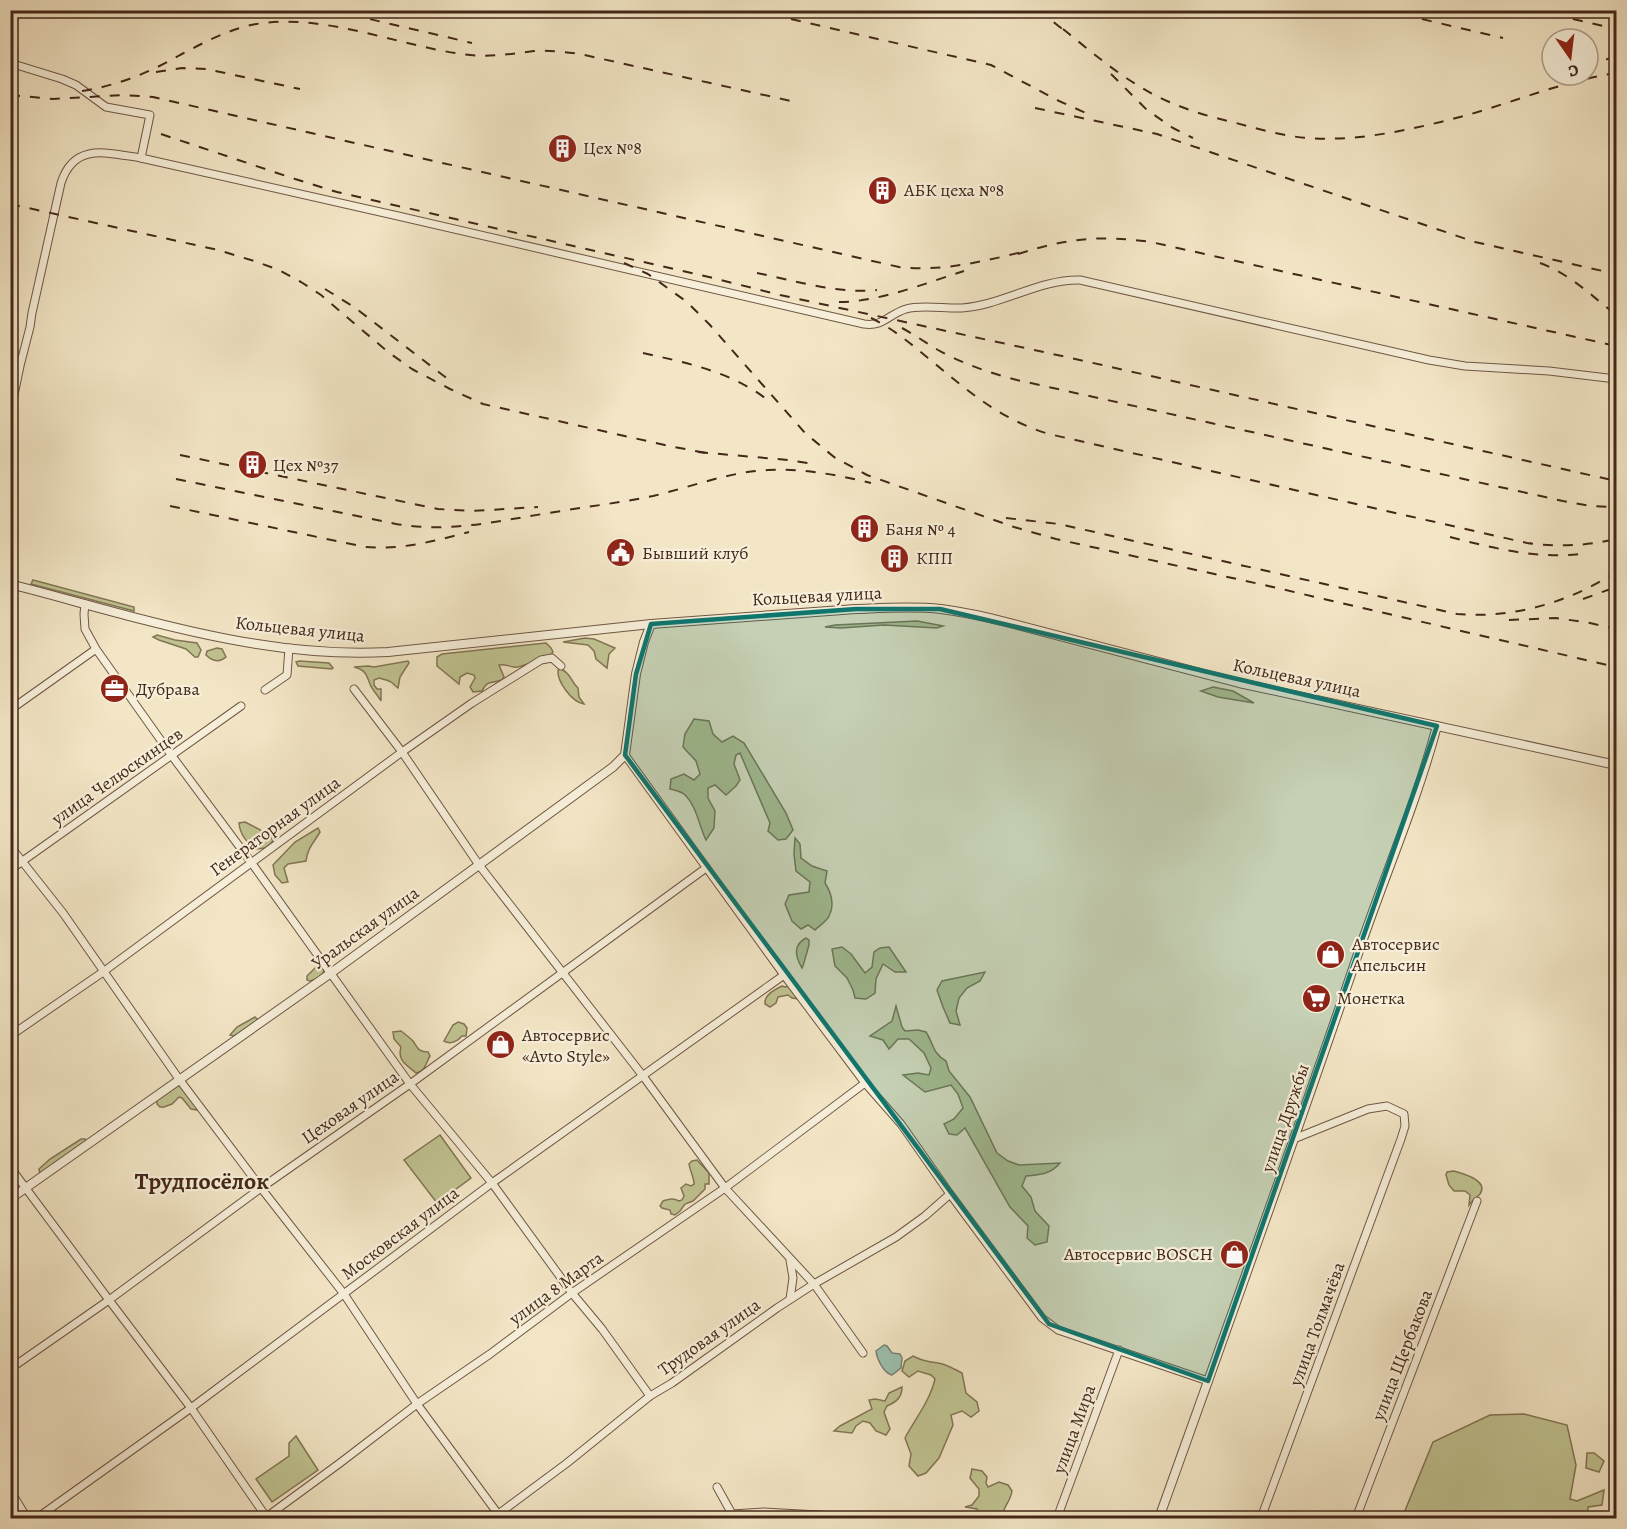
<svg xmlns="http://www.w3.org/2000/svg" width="1627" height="1529" viewBox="0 0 1627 1529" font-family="Alegreya,serif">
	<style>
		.green { fill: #c0c391; stroke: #827554; stroke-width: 1.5 }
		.water { fill: #9cc0b1; stroke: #788374; stroke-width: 1.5 }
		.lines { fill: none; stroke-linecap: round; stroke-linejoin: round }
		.stream { stroke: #788374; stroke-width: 2 }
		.minor-casing { stroke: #6f5744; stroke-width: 9 }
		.tertiary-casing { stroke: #6f5744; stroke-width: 10 }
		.minor { stroke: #f7efda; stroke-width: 7 }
		.tertiary { stroke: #f7efda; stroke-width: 8 }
		.rail { stroke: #432718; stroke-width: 2; stroke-dasharray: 10 10; stroke-linecap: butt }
		.marked { fill: #0f766e; fill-opacity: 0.2; stroke: #0f766e; stroke-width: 4.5; stroke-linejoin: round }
		.labels { text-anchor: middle; stroke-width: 4.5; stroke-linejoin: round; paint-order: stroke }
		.poi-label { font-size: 18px; fill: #432718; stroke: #f7efda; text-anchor: start }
		.street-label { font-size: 18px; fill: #432718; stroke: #f7efda }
		.district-label { font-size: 24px; font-weight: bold; fill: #432718; stroke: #f7efda }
	</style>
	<rect width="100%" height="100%" fill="#f3e6c6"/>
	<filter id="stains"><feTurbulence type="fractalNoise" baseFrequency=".00333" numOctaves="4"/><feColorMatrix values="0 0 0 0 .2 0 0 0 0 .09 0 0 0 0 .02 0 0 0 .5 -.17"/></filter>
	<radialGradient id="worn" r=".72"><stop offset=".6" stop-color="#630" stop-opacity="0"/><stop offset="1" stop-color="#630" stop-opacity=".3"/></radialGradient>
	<g class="green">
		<polygon points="33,580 134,607 134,611 31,584"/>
		<polygon points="917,621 943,626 937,628 884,625 841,628 825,627 835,625"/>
		<polygon points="157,635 175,640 197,643 201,650 198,657 195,657 186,649 159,640 153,637"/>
		<polygon points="585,638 594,639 615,648 609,654 607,668 596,659 594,651 588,645 563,642"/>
		<path d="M546,643l5,5 2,4c-12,16 -8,10 -25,12 -5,1 -9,4 -14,3 -6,-1 -9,-3 -15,-2l5,12 -2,3c-11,4 -14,-1 -20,11l-9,1 -3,-5 5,-9 -1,-3 -7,-2 -7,4 -1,7 -22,-18v-9l5,-3z"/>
		<path d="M217,648l5,1 4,8c-7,6 -14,4 -20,-2l1,-4z"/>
		<polygon points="299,661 329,663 333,668 332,669 298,666 296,662"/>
		<path d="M408,661l1,2 -9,14 -2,11c-3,-2 -4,-4 -7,-6 -3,-2 -8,-3 -12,-4l-5,2v5l3,4h4v12c-3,-6 -9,-11 -11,-17 -4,-11 -5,-14 -16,-17l14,-1 6,1z"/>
		<path d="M561,669c11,5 9,12 17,19l1,9 5,7c-12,-2 -27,-22 -26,-34z"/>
		<polygon points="1213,687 1233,691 1254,703 1218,697 1201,691"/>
		<path d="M694,719l15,2 4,13 9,8 11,-6 11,7 42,70 7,17 -7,9 -8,1 -10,-9 2,-8 -30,-70 -4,2 -2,9 6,16 -4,6 -10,9 -11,-10 -7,3v10l7,13 -1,17 -8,12c-7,-14 -9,-34 -22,-46 -3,-2 -9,-4 -14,-5l1,-10 13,-5 10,6 6,-6 -4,-13 -13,-14 2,-13z"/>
		<path d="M245,822l25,13 3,6c-5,7 -10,8 -18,8 -8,-7 -15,-14 -16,-26z"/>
		<path d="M318,828l2,4c-7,12 -12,15 -14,29l-18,3 -4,4 4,14 -6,1 -7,-8 -2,-10 22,-23z"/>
		<path d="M795,838l5,6 1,14 11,8 15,5 -2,12c6,9 10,22 4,33 -2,5 -10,10 -14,14l-7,-5 -7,4 -9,-8 -7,-17 4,-9 20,-3 1,-10 -14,-11 -2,-17z"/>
		<path d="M806,938l3,2v5l-6,21 -1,2c-7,-12 -9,-23 4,-30z"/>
		<polygon points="842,947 851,954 865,973 872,967 874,952 880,948 889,947 906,972 895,972 883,964 876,979 875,993 866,999 855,998 853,990 847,978 835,966 832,949"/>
		<path d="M318,965l6,2c1,9 -7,12 -14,14l-3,-1v-4z"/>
		<polygon points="985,972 980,981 967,988 959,998 956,1011 960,1025 950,1023 943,1007 937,990 942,981"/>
		<path d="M782,986l3,1 4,-1 9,13 -6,-1 -4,-3 -10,2 -2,6 -6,4 -5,-3c-1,-9 9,-14 17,-18z"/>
		<path d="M896,1006l6,21 3,4 13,-1 8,2c8,12 6,21 20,29l3,10 21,26 27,56 11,8 11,4 41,-2c-9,11 -20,12 -34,13l-4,10 9,11 4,14 14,15 -2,16 -12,3 -8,-7 1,-12 -18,-19 -45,-79 -8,7 -8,-1 -5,-10 10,-5 9,-11 -5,-14 -7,-9 -26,7 -22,-17 15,-2 11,2 2,-7 -7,-15 -15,-14h-11l-9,10 -6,-9 -13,-4 22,-15z"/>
		<polygon points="255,1017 257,1019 255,1023 234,1036 230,1035 237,1027"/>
		<path d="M458,1022l6,2 3,4 -1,8h-4c-4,5 -11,9 -18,5l9,-16z"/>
		<path d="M401,1031c4,3 8,6 12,10 5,7 5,11 15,11l2,4c-5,8 -4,15 -14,17 -9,-8 -19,-12 -15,-26l-7,-8 -1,-7z"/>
		<polygon points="177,1086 181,1086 196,1106 197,1110 191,1109 182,1098 179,1097 172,1104 164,1107 160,1107 157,1104 157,1099"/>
		<polygon points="440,1135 471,1178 437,1203 404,1160"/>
		<polygon points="81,1139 85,1139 86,1142 40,1174 39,1169 50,1159"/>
		<path d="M697,1160l12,13v11h-4v5l-12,12 -8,3 -5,7 -5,4 -4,-1 -1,-4 -8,-2 -2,-2 3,-5c7,-2 10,-3 16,0l3,-1 2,-4 -3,-8 5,-4 5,2 3,-2c0,-7 -4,-13 -5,-20l3,-3z"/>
		<path d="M1454,1171c9,3 35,9 26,23 -3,3 -8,7 -11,11l1,-10 -5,-4h-11l-5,-6 -3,-10 1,-3z"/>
		<path d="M913,1356c11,6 14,5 25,7 8,1 16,6 24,10l4,20 11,9 2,9 -8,6 -9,-6 -11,4 2,10 -14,33 -13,15 -8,3 -9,-10 2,-12 -6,-16c10,-19 25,-37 30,-59l-4,-4 -13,-4 -9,6 -7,-6 3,-10z"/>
		<path d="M902,1387c0,11 -6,15 -15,19l-3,6 6,17 -4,6 -10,-4 -6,-8 -7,-2 -7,5 -4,7 -18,-2 6,-5 32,-17 -3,-9 6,-1 10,2 4,-8z"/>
		<polygon points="1524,1414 1567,1425 1576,1465 1570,1499 1577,1501 1604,1490 1602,1505 1588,1507 1587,1518 1402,1518 1433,1442 1490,1415"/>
		<polygon points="296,1436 318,1470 272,1502 256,1479 289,1456 289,1443"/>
		<polygon points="1587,1453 1594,1453 1604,1461 1599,1472 1586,1468"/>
		<path d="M972,1469l10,2 5,6 -1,6 2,4 11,-5 9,3 4,6c-2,12 -9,15 -10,27h-20l-5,-9 -12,-2 7,-2 7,-9v-7l-9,-11z"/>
	</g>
	<path class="water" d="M884,1345l3,1 5,7 8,1 2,4 -1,10 -9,7c-8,-2 -15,-15 -16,-24z"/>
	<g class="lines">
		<path class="stream" d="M1611,1518c3,-17 -3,-29 5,-46"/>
		<defs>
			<g id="minor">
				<polyline points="10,63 62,79 76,85 106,107 150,115 141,158"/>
				<path d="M10,414l10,-48 10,-39 2,-14 29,-130c13,-41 46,-30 80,-25l257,58 466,108c19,3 25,-10 42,-15 15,-5 40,0 56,-1 41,-3 77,-29 118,-28l349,80 36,6 84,5 67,8"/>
				<polyline points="85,604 84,614 85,629 96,649 172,756 251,862 410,1084 492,1183 572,1293 602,1329 650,1396"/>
				<polyline points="354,689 402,752 479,865 643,1076 725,1188 814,1284 863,1353"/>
				<polyline points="265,690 287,675 289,648"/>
				<polyline points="10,710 96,649"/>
				<polyline points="625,755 784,975 865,1083 901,1124 950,1194 1042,1318 1058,1330 1208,1381"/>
				<polyline points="10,846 63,913 179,1079 261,1188 344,1294 417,1404 501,1518"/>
				<polyline points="10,870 241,706"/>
				<polyline points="10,1036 103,972 402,752 472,703 541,660 552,658 561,666"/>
				<polyline points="10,1167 109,1300 191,1408 267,1518"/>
				<polyline points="790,1299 793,1278 790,1260"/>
				<polyline points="10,1369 109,1300 261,1188 410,1084 706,868"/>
				<polyline points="717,1487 732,1514 732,1518"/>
				<polyline points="10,1490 27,1518"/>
				<polyline points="37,1518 191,1408 492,1183 784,975"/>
				<polyline points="265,1518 340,1463 417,1404 490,1354 572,1293 725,1188 865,1083"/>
				<polyline points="493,1518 567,1463 650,1396 672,1383 777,1308 814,1284 896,1237 925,1216 950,1194"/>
				<polyline points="717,1518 732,1514 764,1512 872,1518"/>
				<polyline points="1057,1518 1119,1350"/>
				<polyline points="1261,1518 1401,1139 1405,1126 1404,1114 1387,1106 1368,1109 1296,1138"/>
				<polyline points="1356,1518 1477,1201"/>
			</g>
			<g id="tertiary">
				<path d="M10,584c124,32 249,75 378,68l263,-28 205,-15c28,-1 56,-3 85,0 23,3 46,8 69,14l229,60 377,82"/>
				<polyline points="10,1199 331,973 613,767 625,755 636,674 644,642 651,624"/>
				<path d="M1159,1518c68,-190 137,-381 202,-573 25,-73 56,-144 76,-219"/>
			</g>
		</defs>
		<use href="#minor" class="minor-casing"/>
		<use href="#tertiary" class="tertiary-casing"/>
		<use href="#minor" class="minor"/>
		<use href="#tertiary" class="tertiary"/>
		<g class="rail">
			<polyline points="265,10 294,17"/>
			<polyline points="331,10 472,43"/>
			<polyline points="752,10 991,65 1059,101 1086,113"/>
			<polyline points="1038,10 1070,35"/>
			<polyline points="1383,10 1503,38"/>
			<polyline points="1534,10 1616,29"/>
			<path d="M1063,29c25,20 49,41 76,57 30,19 63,29 97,37 23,6 47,13 71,15 52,4 107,-9 157,-22 50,-14 100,-35 152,-43"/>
			<polyline points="1588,68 1616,55"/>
			<polyline points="156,72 182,68 206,69 300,89"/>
			<polyline points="1111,74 1147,110 1173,128 1193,138"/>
			<path d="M82,91c34,-5 69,-19 98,-36 23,-12 45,-24 71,-30 68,-14 144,20 211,29 25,4 48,0 72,-3 15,-1 31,1 46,3l211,47"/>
			<path d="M10,95l43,4 71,-4 29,2 746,170c43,5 86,-6 127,-16"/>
			<polyline points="1035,108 1157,134 1475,242 1616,274"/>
			<polyline points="161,134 295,179 337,192 709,277 780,295 1062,356 1616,481"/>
			<polyline points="10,204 218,250 254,261 279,270 301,282 321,295 388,352 412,369 450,389 483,404 669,446 706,453"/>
			<path d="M1018,254c50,-16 82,-19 133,-12l465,104"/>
			<polyline points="624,263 648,274 687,302 710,325 805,433 834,457 867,475 1014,527 1056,539 1264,585 1616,667"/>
			<path d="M1540,263c30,11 52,33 76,52"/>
			<path d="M757,273c39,8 80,21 120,17"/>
			<polyline points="325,289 354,307 453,383"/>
			<path d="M839,302c40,0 87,-19 125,-31"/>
			<path d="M871,318c21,10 39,25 57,40 39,32 71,61 121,76l478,109c31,4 59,3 89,-4"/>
			<path d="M902,328c13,7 24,15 36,22 25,14 52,23 79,30l546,121 27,5 26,1"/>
			<path d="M643,353c45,10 89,19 126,48"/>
			<polyline points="698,452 788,460 814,464"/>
			<polyline points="180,455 438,509 472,511 538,507"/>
			<path d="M176,479l220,45c54,9 101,-3 153,-11 35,-6 70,-10 104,-17 38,-9 75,-24 115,-26 35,-2 69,5 103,13"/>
			<path d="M170,506l195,41c37,3 70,-6 104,-15"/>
			<path d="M1006,518l53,6 398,90c56,5 113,-12 159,-42"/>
			<path d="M1450,537c43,11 85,22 130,17"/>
			<polyline points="1583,599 1616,587"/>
			<polyline points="1509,620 1556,618 1590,623 1616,629"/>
		</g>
	</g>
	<path class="marked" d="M856,609h84l497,117 -229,655 -159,-57 -424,-569 11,-81 15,-50z"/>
	<defs>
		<symbol id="building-disc" viewBox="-11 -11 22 22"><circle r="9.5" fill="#8f2418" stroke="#f7efda"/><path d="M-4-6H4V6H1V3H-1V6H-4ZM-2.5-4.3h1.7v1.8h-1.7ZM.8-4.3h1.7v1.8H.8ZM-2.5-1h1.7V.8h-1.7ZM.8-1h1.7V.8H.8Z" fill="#fff"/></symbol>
		<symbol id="civic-disc" viewBox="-11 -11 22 22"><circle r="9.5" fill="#8f2418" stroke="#f7efda"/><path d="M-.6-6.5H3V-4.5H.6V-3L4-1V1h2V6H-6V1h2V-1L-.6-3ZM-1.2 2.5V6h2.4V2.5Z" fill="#fff"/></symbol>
		<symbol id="office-disc" viewBox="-11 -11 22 22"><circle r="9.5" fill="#8f2418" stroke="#f7efda"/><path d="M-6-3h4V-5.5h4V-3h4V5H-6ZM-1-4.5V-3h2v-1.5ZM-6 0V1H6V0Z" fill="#fff"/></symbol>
		<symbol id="shop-disc" viewBox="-11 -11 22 22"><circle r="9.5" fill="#8f2418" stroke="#f7efda"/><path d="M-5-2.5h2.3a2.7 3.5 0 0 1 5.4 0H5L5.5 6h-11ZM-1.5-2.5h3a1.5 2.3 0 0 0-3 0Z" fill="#fff"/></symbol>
		<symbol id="supermarket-disc" viewBox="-11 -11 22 22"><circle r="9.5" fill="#8f2418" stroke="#f7efda"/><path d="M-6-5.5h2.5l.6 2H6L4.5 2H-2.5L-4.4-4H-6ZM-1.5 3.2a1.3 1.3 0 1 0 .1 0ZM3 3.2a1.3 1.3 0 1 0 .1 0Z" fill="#fff"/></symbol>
	</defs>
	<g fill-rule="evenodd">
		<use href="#building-disc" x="546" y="132" width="33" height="33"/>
		<use href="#building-disc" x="866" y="174" width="33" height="33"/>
		<use href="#building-disc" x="236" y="448" width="33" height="33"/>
		<use href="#building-disc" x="848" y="512" width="33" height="33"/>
		<use href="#civic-disc" x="604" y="536" width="33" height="33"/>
		<use href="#building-disc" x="878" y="542" width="33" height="33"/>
		<use href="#office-disc" x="98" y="672" width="33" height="33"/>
		<use href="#shop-disc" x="1314" y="938" width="33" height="33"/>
		<use href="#supermarket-disc" x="1300" y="982" width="33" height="33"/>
		<use href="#shop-disc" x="484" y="1028" width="33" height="33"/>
		<use href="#shop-disc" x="1218" y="1238" width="33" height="33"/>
	</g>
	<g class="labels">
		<g class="poi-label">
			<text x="583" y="154">Цех №8</text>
			<text x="904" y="196">АБК цеха №8</text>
			<text x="273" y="471">Цех №37</text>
			<text x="885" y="535">Баня № 4</text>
			<text x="642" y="559">Бывший клуб</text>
			<text x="916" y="564">КПП</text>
			<text x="136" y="695">Дубрава</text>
			<text x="1352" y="950">Автосервис<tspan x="1352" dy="21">Апельсин</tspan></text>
			<text x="1337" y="1004">Монетка</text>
			<text x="522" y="1041">Автосервис<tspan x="522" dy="21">«Avto Style»</tspan></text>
			<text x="1213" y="1260" text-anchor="end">Автосервис BOSCH</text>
		</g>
		<g class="street-label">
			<text transform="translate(817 596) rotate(-3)" y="6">Кольцевая улица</text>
			<text transform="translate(300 629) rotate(6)" y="6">Кольцевая улица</text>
			<text transform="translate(1297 678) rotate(12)" y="6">Кольцевая улица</text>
			<text transform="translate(117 776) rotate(-35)" y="6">улица Челюскинцев</text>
			<text transform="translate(275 826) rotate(-36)" y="6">Генераторная улица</text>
			<text transform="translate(365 928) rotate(-36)" y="6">Уральская улица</text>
			<text transform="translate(350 1107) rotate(-35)" y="6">Цеховая улица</text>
			<text transform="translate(1285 1118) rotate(-71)" y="6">улица Дружбы</text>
			<text transform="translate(400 1233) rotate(-37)" y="6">Московская улица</text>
			<text transform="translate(556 1288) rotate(-36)" y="6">улица 8 Марта</text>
			<text transform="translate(1317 1324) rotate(-70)" y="6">улица Толмачёва</text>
			<text transform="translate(709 1337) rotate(-35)" y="6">Трудовая улица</text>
			<text transform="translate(1402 1355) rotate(-69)" y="6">улица Щербакова</text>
			<text transform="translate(1074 1429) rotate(-70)" y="6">улица Мира</text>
		</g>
		<g class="district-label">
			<text x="202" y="1189">Трудпосёлок</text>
		</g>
	</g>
	<rect width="1627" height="1529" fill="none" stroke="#f3e6c6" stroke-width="36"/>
	<rect x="12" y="12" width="1603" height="1505" fill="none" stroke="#432718" stroke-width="3"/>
	<rect x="18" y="18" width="1591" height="1493" fill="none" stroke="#432718" stroke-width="1.5"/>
	<g transform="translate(1570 57) rotate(166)"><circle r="28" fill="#f7efda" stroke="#af9f8c" stroke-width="1.5"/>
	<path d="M0-4.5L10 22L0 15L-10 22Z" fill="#8f2418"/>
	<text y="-9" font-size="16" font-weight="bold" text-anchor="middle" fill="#432718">С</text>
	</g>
	<rect width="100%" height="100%" filter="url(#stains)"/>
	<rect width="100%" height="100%" fill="url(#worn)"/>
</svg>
